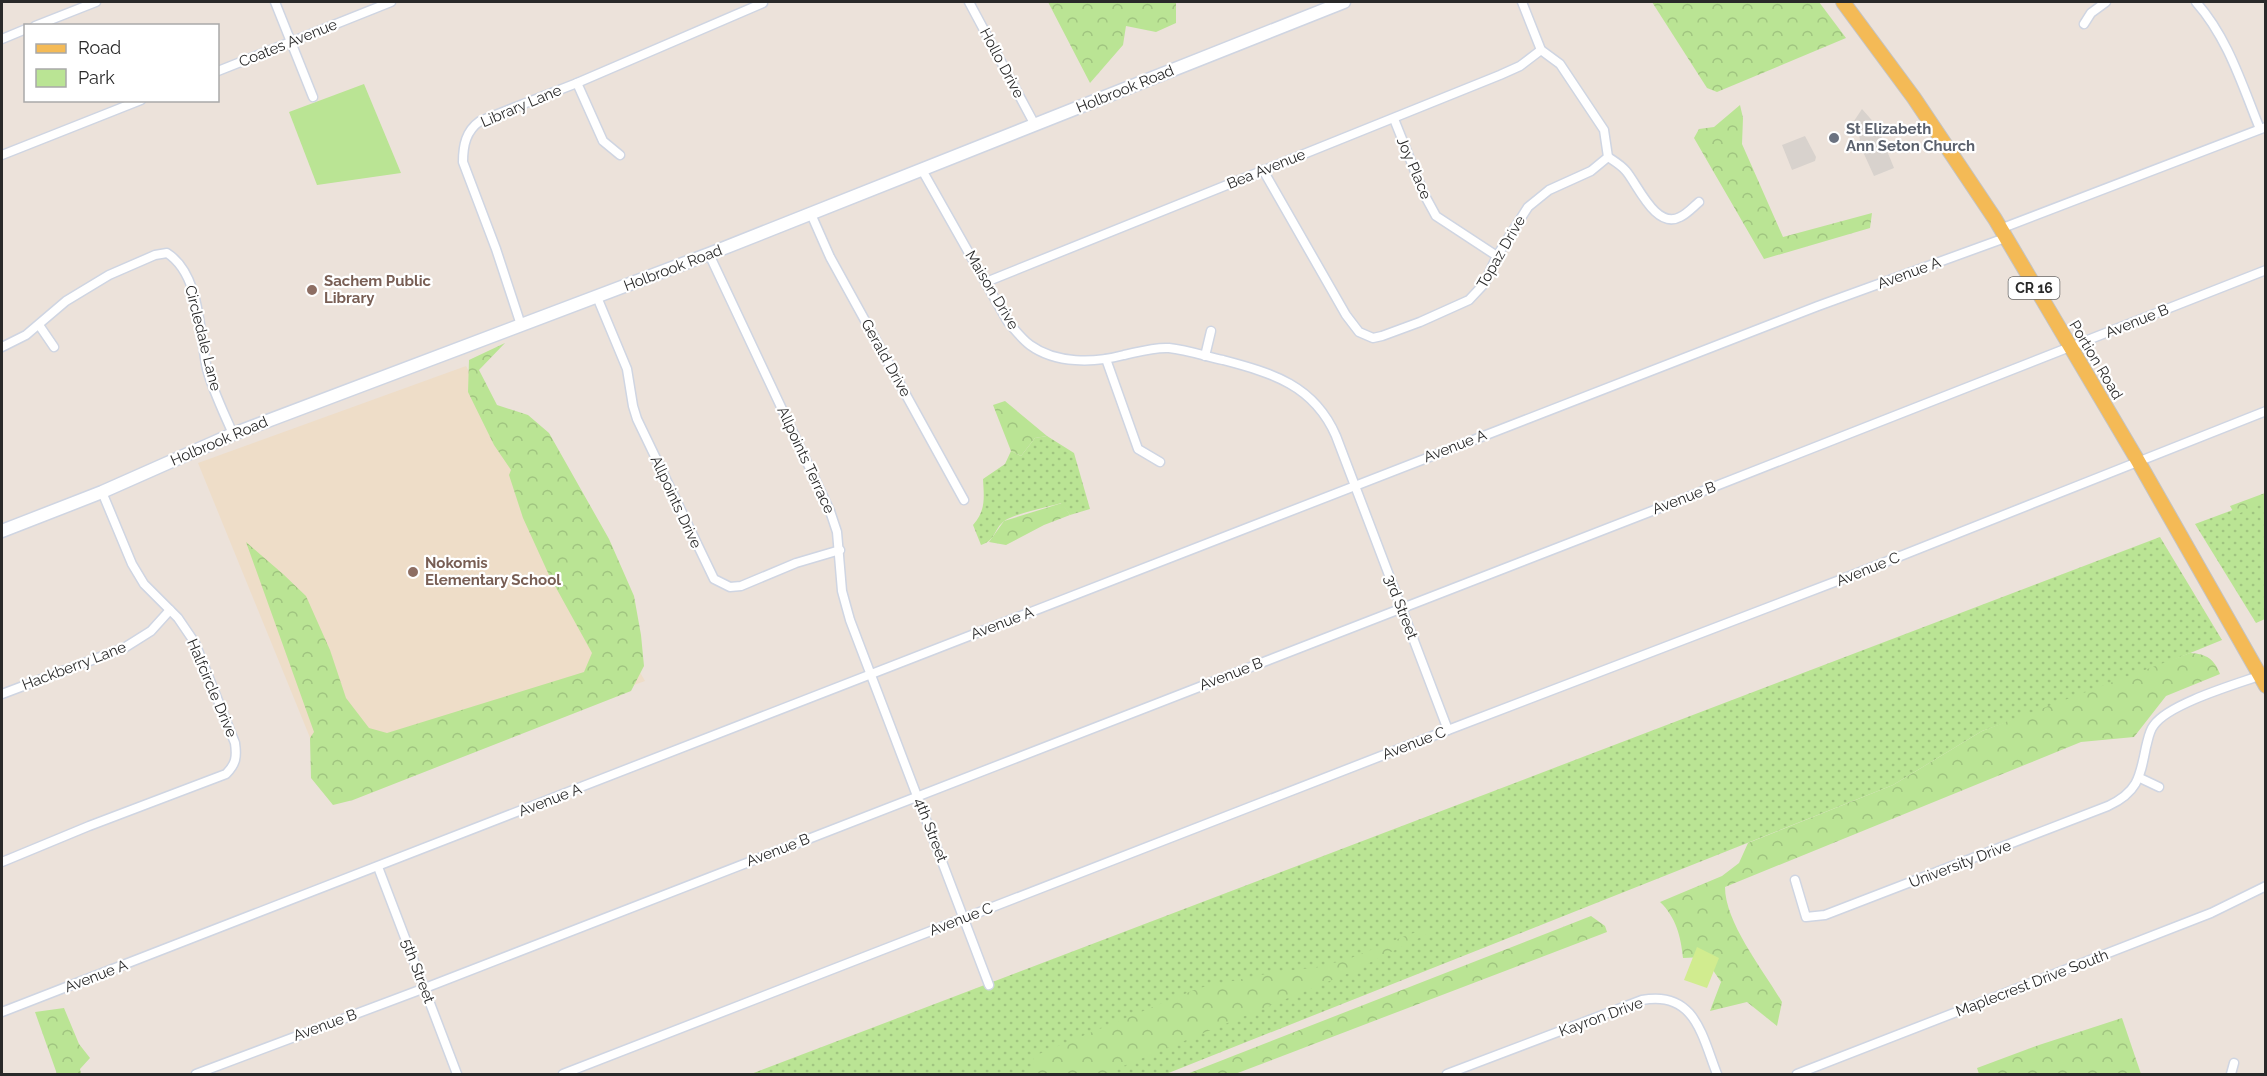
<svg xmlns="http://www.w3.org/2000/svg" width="2267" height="1076" viewBox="0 0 2267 1076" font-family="Raleway,sans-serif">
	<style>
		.education { fill: #eeddc8 }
		.grass { fill: url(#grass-dots) }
		.forest { fill: url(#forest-crowns) }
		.park { fill: #bae494 }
		.pitch { fill: #d1ec8f }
		.plaza { fill: #d8d2cd }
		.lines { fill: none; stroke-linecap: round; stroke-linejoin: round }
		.street-casing { stroke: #cfd5e2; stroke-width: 11 }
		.secondary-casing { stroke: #cfd5e2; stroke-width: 15 }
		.primary-casing { stroke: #c3c3c3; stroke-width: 16 }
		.street { stroke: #fff; stroke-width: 8 }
		.secondary { stroke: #fff; stroke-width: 12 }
		.primary { stroke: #f4ba56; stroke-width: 14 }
		.worship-dot { fill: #6b7280; stroke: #fff; stroke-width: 2 }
		.education-dot { fill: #8d6e63; stroke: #fff; stroke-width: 2 }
		.labels { text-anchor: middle; stroke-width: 4.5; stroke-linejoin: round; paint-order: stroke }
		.shield { fill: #fff; stroke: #696969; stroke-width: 1.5 }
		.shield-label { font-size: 14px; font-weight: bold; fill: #292929 }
		.street-label { font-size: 15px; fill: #292929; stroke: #fff }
		.worship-label { font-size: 15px; font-weight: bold; fill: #5b616d; stroke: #fff; text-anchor: start }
		.education-label { font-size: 15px; font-weight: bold; fill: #785e54; stroke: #fff; text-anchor: start }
	</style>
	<defs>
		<pattern id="grass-dots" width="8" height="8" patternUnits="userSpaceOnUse" patternTransform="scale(1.5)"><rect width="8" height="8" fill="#bae494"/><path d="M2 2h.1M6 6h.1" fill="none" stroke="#a0c480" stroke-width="1.8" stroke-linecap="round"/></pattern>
		<pattern id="forest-crowns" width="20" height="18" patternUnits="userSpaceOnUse" patternTransform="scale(1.5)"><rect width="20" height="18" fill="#bae494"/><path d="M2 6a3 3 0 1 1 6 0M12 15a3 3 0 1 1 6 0" fill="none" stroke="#a0c480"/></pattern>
	</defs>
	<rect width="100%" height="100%" fill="#ece2da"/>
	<polygon class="education" points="466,366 645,681 333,794 198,463"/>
	<g class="grass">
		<path d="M1047,436l27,17 16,56 -20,6 -9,-12c-12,4 -49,11 -58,19 -10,9 -7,18 -22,23l-8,-20c13,-14 11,-28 10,-46l22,-15 6,-13 10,5 14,-18z"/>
		<polygon points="2265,498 2265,619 2256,623 2195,524"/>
		<polygon points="2160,537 2222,640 2107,687 1982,731 1893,785 1166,1074 751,1074"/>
	</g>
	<g class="forest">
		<polygon points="1048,2 1176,2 1176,23 1156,32 1126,26 1123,45 1090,83"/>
		<polygon points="1652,2 1819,2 1846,38 1717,92 1707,88"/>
		<polygon points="1740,105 1743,118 1742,144 1783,237 1872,213 1870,228 1764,259 1694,138 1699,129 1714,127"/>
		<polygon points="505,343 479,370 497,405 528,415 549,433 609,539 634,596 641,635 644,666 631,691 353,800 333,805 311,778 310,738 314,732 246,542 283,574 306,596 330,650 346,698 369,728 387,733 584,672 592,653 549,575 523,518 509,475 511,470 494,445 468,392 469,360"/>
		<polygon points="1005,401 1047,436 1035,438 1021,456 1011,451 993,405"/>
		<polygon points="2265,493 2265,503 2235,515 2230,506"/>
		<polygon points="1062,503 1070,515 1044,525 1006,545 989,542 1004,521"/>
		<path d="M2190,653c17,1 24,6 30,21l-54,22 -32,41 -53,5 -356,145c0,36 39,84 57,115l-5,24 -30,-24 -37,9 11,-29 -17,-25 -21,1c-2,-21 -7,-41 -23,-56l62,-26 17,-13 9,-20 145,-58 89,-54z"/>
		<polygon points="1591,916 1605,926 1607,932 1235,1074 1187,1074"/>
		<polygon points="1445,925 1349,973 1104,1074 1034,1074 1032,1069 1034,1056 1199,988 1275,972 1312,968 1346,960 1410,934"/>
		<polygon points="64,1008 79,1044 90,1058 80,1069 81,1074 57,1074 35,1012"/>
		<polygon points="2122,1018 2141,1074 1979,1074 1977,1068 2039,1045"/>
	</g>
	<polygon class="park" points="364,84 401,173 317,185 289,112"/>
	<polygon class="pitch" points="1697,947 1719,958 1707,988 1684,980"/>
	<g class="plaza">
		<polygon points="1862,109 1877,126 1894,168 1874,176 1859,143 1860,139 1854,121"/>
		<polygon points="1805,136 1816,157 1815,161 1792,170 1782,145"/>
	</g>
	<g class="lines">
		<defs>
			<g id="street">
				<polyline points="275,2 313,97"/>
				<polyline points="969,2 1035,125"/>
				<path d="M2196,2c32,36 46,83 64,127"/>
				<polyline points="2084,24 2091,13 2106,2"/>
				<polyline points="35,26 96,2"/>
				<polyline points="2,39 26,29"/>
				<polyline points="218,71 391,2"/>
				<polyline points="577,83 603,141 620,155"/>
				<polyline points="1394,119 1424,194 1436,216 1497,256"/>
				<polyline points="2,155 141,100"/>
				<path d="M1608,157c6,4 13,8 18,14 12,14 30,59 54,46 7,-3 13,-10 19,-15"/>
				<path d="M922,170l86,152c7,8 14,17 22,23 26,19 64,18 94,10 14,-3 30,-8 45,-7 18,2 36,8 54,12 49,13 91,25 113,76l112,294"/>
				<polyline points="1263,170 1346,315 1359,332 1373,338 1382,336 1420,322 1469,300 1484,284 1497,256 1528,207 1549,190 1591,171 1608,157 1604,130 1560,64 1541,50 1522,2"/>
				<polyline points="811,214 830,257 964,500"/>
				<polyline points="2000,229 2266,127"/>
				<polyline points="709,254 830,511 837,532 842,591 850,620 989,985"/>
				<polyline points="986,282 1500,75 1520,66 1541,50"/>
				<polyline points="597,297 627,369 633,406 637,419 714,579 730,587 741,586 796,563 840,550"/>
				<polyline points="39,325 54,347"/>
				<path d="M521,325l-25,-76 -33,-87c0,-17 3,-31 17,-41l97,-38 186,-80v-1"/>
				<path d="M2,347l24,-12 40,-34 43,-26 46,-20 12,-2c34,22 32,80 40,116 6,22 17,44 26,65"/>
				<polyline points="1205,356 1211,331"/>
				<polyline points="1106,359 1138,449 1160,462"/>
				<polyline points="2,694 124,648 151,631 170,610"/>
				<polyline points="2140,778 2159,787"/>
				<path d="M2,862l87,-36 137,-52c10,-10 11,-17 9,-31l-40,-100 -17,-25 -34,-34 -12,-20 -30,-72"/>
				<polyline points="378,867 457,1074"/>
				<path d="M1795,880l11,37 19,-2 283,-109c30,-14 32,-29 38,-59 2,-7 3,-16 8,-22 15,-21 79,-40 105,-49"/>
				<polyline points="2,1012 1818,306 2005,238"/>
				<polyline points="196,1074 425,988 1670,504 2266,270"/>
				<polyline points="563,1074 1448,730 1845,578 2266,411"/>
				<path d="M1447,1074l195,-74c53,-10 60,36 75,74"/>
				<polyline points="1797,1074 2211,913 2266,886"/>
				<polyline points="2231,1074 2234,1063"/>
			</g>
			<polyline id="secondary" points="2,531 102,492 233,434 709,254 1344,2"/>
			<polyline id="primary" points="1843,2 1914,98 1995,219 2138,461 2266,686"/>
		</defs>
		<use href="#street" class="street-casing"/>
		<use href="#secondary" class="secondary-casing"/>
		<use href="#primary" class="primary-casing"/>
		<use href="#street" class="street"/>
		<use href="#secondary" class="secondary"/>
		<use href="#primary" class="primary"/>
	</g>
	<circle class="worship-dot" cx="1834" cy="138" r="6"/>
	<g class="education-dot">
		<circle cx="312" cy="290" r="6"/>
		<circle cx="413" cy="572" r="6"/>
	</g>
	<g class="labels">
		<rect class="shield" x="2008.5" y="277" width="51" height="22" rx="4.5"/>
		<g class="shield-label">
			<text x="2034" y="293">CR 16</text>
		</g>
		<g class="street-label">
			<text transform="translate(288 43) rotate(-22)" y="5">Coates Avenue</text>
			<text transform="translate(1002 63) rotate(62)" y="5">Hollo Drive</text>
			<text transform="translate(1125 89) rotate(-22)" y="5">Holbrook Road</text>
			<text transform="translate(521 106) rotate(-23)" y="5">Library Lane</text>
			<text transform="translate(1414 168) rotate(67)" y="5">Joy Place</text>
			<text transform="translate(1266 169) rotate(-22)" y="5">Bea Avenue</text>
			<text transform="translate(1501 252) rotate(-60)" y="5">Topaz Drive</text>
			<text transform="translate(673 268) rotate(-21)" y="5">Holbrook Road</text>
			<text transform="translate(1909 273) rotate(-20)" y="5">Avenue A</text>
			<text transform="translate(992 290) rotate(59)" y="5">Maison Drive</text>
			<text transform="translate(2137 321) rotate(-22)" y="5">Avenue B</text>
			<text transform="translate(203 338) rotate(76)" y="5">Circledale Lane</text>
			<text transform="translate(886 358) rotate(61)" y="5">Gerald Drive</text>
			<text transform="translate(2096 360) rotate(59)" y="5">Portion Road</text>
			<text transform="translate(219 441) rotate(-23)" y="5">Holbrook Road</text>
			<text transform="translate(1455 446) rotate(-21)" y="5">Avenue A</text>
			<text transform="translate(806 460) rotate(65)" y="5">Allpoints Terrace</text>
			<text transform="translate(1684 498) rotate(-21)" y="5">Avenue B</text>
			<text transform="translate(676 502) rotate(65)" y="5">Allpoints Drive</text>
			<text transform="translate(1868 569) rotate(-22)" y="5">Avenue C</text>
			<text transform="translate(1401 607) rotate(69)" y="5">3rd Street</text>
			<text transform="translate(1002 623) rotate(-21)" y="5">Avenue A</text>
			<text transform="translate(74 666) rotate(-21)" y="5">Hackberry Lane</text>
			<text transform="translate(1231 674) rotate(-21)" y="5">Avenue B</text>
			<text transform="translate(212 688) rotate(67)" y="5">Halfcircle Drive</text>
			<text transform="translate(1414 743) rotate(-21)" y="5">Avenue C</text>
			<text transform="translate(550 800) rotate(-21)" y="5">Avenue A</text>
			<text transform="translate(931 830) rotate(69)" y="5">4th Street</text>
			<text transform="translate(778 850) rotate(-21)" y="5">Avenue B</text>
			<text transform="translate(1960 864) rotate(-21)" y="5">University Drive</text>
			<text transform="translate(961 919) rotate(-21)" y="5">Avenue C</text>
			<text transform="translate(418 971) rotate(69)" y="5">5th Street</text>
			<text transform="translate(96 976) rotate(-21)" y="5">Avenue A</text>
			<text transform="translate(2032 983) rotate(-21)" y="5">Maplecrest Drive South</text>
			<text transform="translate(1601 1017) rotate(-20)" y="5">Kayron Drive</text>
			<text transform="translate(325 1025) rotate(-20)" y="5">Avenue B</text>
		</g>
		<g class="worship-label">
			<text x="1846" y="134">St Elizabeth<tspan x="1846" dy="17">Ann Seton Church</tspan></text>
		</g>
		<g class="education-label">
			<text x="324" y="286">Sachem Public<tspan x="324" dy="17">Library</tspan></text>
			<text x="425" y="568">Nokomis<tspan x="425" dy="17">Elementary School</tspan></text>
		</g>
	</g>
	<rect width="2267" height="1076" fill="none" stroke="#292929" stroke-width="6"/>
	<rect x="24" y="24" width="195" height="78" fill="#ffffff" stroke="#a9a9a9" stroke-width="1.5"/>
	<rect x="36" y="44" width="30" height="9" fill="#f4ba56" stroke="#a9a9a9" stroke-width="1.5"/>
	<text x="78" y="54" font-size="18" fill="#292929">Road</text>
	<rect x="36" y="69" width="30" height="18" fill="#bae494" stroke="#a9a9a9" stroke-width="1.5"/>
	<text x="78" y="84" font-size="18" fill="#292929">Park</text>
</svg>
